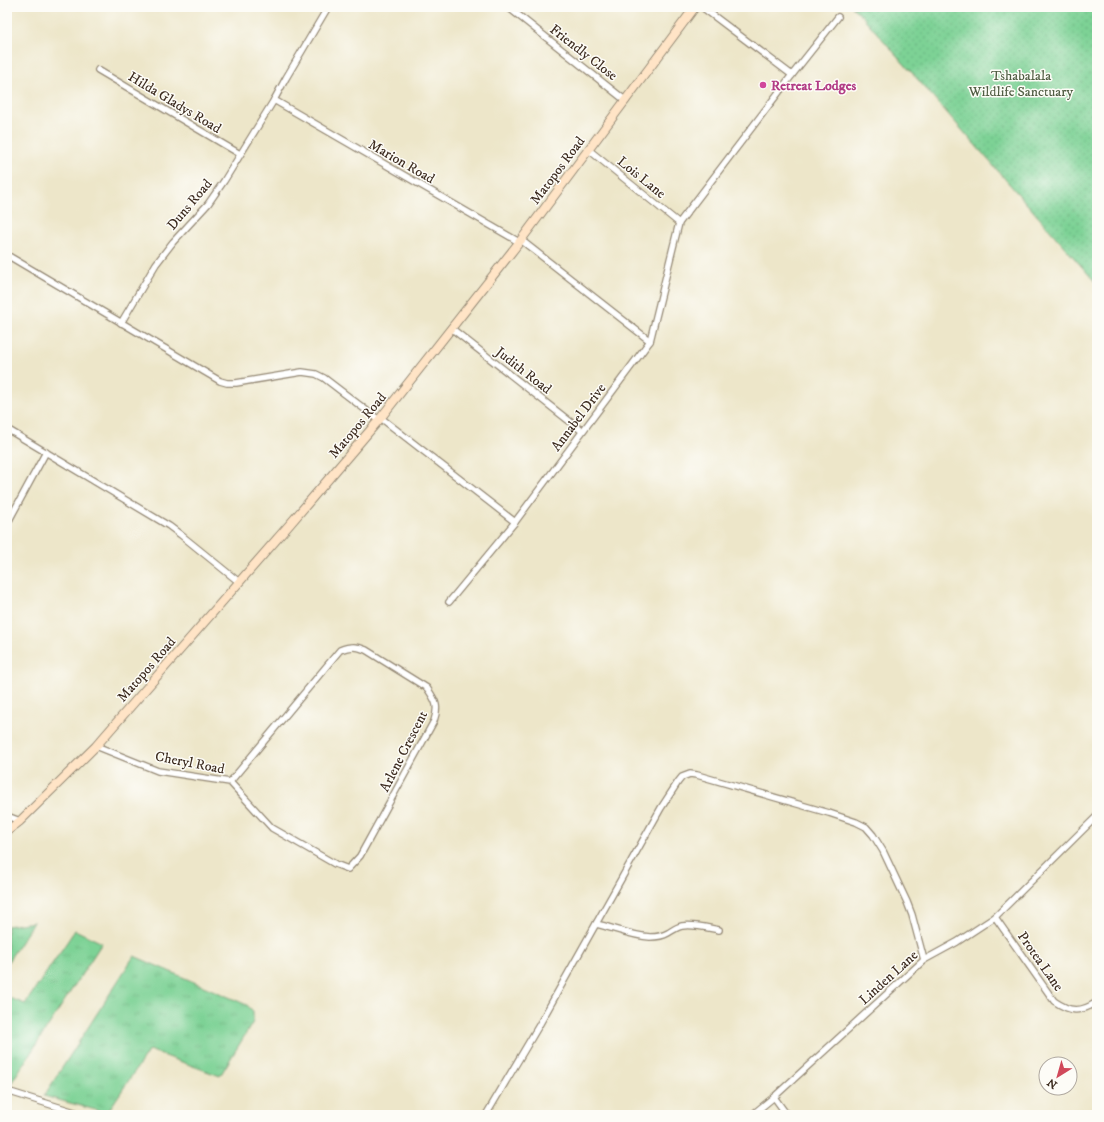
<svg xmlns="http://www.w3.org/2000/svg" width="1104" height="1122" viewBox="0 0 1104 1122" font-family="'IM FELL DW Pica',serif">
	<defs>
		<pattern id="grass-tufts" width="24" height="20" patternUnits="userSpaceOnUse"><rect width="24" height="20" fill="#7dd295"/><path d="M3 7l-1-3M5 7V3M7 7l1-3M15 17l-1-3M17 17v-4M19 17l1-3" fill="none" stroke="#6db480"/></pattern>
		<pattern id="park-dots" width="8" height="8" patternUnits="userSpaceOnUse"><rect width="8" height="8" fill="#7dd295"/><path d="M2 2h.1M6 6h.1" fill="none" stroke="#6db480" stroke-width="1.8" stroke-linecap="round"/></pattern>
	</defs>
	<rect width="100%" height="100%" fill="#fdfcf7"/>
	<filter id="ink" filterUnits="userSpaceOnUse"><feTurbulence type="fractalNoise" baseFrequency=".025" numOctaves="2"/><feDisplacementMap in="SourceGraphic" scale="8" xChannelSelector="R" yChannelSelector="G"/><feConvolveMatrix kernelMatrix="1 2 1 2 8 2 1 2 1" color-interpolation-filters="sRGB"/></filter>
	<filter id="wash" filterUnits="userSpaceOnUse"><feTurbulence type="fractalNoise" baseFrequency=".012" numOctaves="4" result="noise"/><feDisplacementMap in="SourceGraphic" scale="16" xChannelSelector="R" yChannelSelector="G"/><feGaussianBlur stdDeviation="0.9" result="paint"/><feColorMatrix in="noise" values="0 0 0 0 0 0 0 0 0 0 0 0 0 0 0 0 0 1.4 0 .05"/><feComposite in="paint" operator="in"/></filter>
	<g filter="url(#wash)">
		<rect width="100%" height="100%" fill="#ede6c9"/>
		<g fill="url(#grass-tufts)" stroke="#5c7e5a">
			<polygon points="34,922 7,963 7,926"/>
			<polygon points="75,930 102,943 8,1088 7,1088 7,997 25,1004"/>
			<polygon points="134,956 247,1005 253,1011 253,1022 220,1076 149,1050 107,1113 44,1096"/>
		</g>
		<polygon fill="url(#park-dots)" stroke="#5c7e5a" points="852,7 1097,7 1097,284 863,17"/>
	</g>
	<g filter="url(#ink)">
		<g fill="none" stroke-linecap="round" stroke-linejoin="round">
			<g stroke="#948874" stroke-width="8">
				<g id="minor">
					<polyline points="508,7 626,101"/>
					<polyline points="702,7 792,75"/>
					<polyline points="98,70 240,154"/>
					<polyline points="274,100 519,242"/>
					<polyline points="589,150 679,223"/>
					<polyline points="521,240 650,341"/>
					<polyline points="7,255 220,381 227,383 236,383 302,372 316,374 324,378 379,420"/>
					<polyline points="121,323 156,264 173,242 208,204 224,181 274,100 286,78 328,7"/>
					<polyline points="451,328 582,431"/>
					<polyline points="381,418 515,522"/>
					<polyline points="7,429 169,526 181,535 239,582"/>
					<polyline points="7,524 46,452"/>
					<polyline points="449,602 515,522 650,341 679,223 792,75 838,17"/>
					<path d="M96,746L158,771L230,782L272,828L335,864L348,869L360,856L434,721C439,706 436,701 427,688L366,650C357,646 350,646 340,650L230,782"/>
					<polyline points="7,816 20,821"/>
					<path d="M995,917L1054,1001C1070,1012 1080,1013 1097,1002"/>
					<path d="M596,924C614,928 632,936 650,937C656,937 663,936 668,933C673,930 677,927 682,926C694,924 708,928 719,930"/>
					<polyline points="7,1091 84,1115"/>
					<polyline points="774,1097 787,1115"/>
					<polyline points="486,1115 538,1027 661,808 678,782 682,777 690,774 697,775 829,813 856,822 866,827 873,835 883,851 907,902 912,915 924,960"/>
					<polyline points="752,1115 774,1097 924,960 957,942 995,917 1097,816"/>
				</g>
			</g>
			<g stroke="#948874" stroke-width="10">
				<polyline id="secondary" points="7,831 20,821 96,746 290,524 379,420 521,240 695,7"/>
			</g>
			<use href="#minor" stroke="#fff" stroke-width="5.5"/>
			<use href="#secondary" stroke="#ffe4c6" stroke-width="8"/>
		</g>
	</g>
	<circle fill="#d1479c" stroke="#fdfcf7" stroke-width="1.5" cx="763" cy="85" r="4"/>
	<g text-anchor="middle" stroke-width="3" stroke-linejoin="round" paint-order="stroke">
		<g font-size="14" fill="#3b2a1e" stroke="#fdfcf7">
			<text transform="translate(584 52) rotate(38)" y="5">Friendly Close</text>
			<text transform="translate(175 102) rotate(31)" y="5">Hilda Gladys Road</text>
			<text transform="translate(402 161) rotate(30)" y="5">Marion Road</text>
			<text transform="translate(557 170) rotate(-53)" y="5">Matopos Road</text>
			<text transform="translate(642 177) rotate(39)" y="5">Lois Lane</text>
			<text transform="translate(189 204) rotate(-50)" y="5">Duns Road</text>
			<text transform="translate(524 370) rotate(38)" y="5">Judith Road</text>
			<text transform="translate(578 417) rotate(-53)" y="5">Annabel Drive</text>
			<text transform="translate(357 425) rotate(-50)" y="5">Matopos Road</text>
			<text transform="translate(146 669) rotate(-49)" y="5">Matopos Road</text>
			<text transform="translate(403 751) rotate(-63)" y="5">Arlene Crescent</text>
			<text transform="translate(190 762) rotate(11)" y="5">Cheryl Road</text>
			<text transform="translate(1041 961) rotate(55)" y="5">Protea Lane</text>
			<text transform="translate(888 977) rotate(-42)" y="5">Linden Lane</text>
		</g>
		<g font-size="14" fill="#4f5c42" stroke="#fdfcf7">
			<text x="1021" y="80">Tshabalala<tspan x="1021" dy="16">Wildlife Sanctuary</tspan></text>
		</g>
		<g font-size="14" font-weight="bold" fill="#b23c85" stroke="#fdfcf7" text-anchor="start">
			<text x="771" y="90">Retreat Lodges</text>
		</g>
	</g>
	<rect width="1104" height="1122" fill="none" stroke="#fdfcf7" stroke-width="24"/>
	<g transform="translate(1058 1076) rotate(217)"><circle r="19" fill="#fdfcf7" stroke="#afa8a0"/>
	<path d="M0-3L7 15L0 10L-7 15Z" fill="#d1495b"/>
	<text y="-6" font-size="11" font-weight="bold" text-anchor="middle" fill="#3b2a1e">N</text>
	</g>
</svg>
